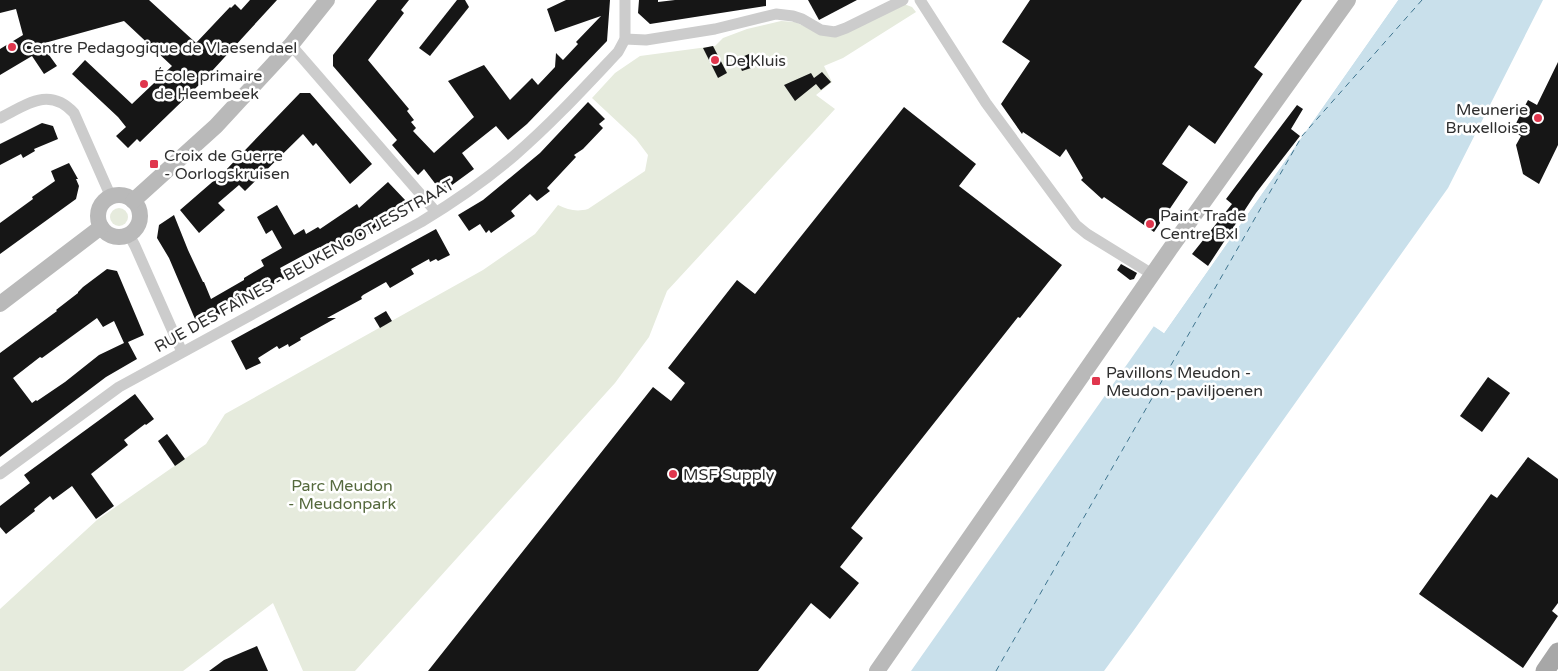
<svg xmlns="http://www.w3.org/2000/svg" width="1558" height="671" viewBox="0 0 1558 671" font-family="'Varela Round',sans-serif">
	<rect width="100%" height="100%" fill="#fff"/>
	<g fill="#e6ebdd">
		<path d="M904,4L912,7L916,12L843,58L824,66L832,82L816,95L835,109L667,291L649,337L615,383L355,671H303L273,603L183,671H0V609L97,520L206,444L225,414L483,270L535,234L558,205C568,210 577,212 588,209L645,171L648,155L636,139L592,98L615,73L640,56L715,46L723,38L747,29L781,21L795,22L822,34Z"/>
		<circle cx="119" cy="217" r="9"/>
	</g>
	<polygon fill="#c9e0eb" points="1398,0 1543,0 1448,188 1134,630 1104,671 911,671 1154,326 1164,333"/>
	<polygon fill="#fff" points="1395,0 1398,0 1164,333 1152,325 1155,324 1163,330"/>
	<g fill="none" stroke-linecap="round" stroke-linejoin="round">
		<polyline stroke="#3f758f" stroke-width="1" stroke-dasharray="6 5" stroke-linecap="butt" points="996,671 1302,136 1422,0"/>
	</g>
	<g fill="#161616" fill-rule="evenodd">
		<polygon points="0,0 149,0 196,43 230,7 231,8 235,4 241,10 250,0 277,0 201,83 140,142 137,139 128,148 116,136 126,127 118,117 72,74 85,60 132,104 172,66 124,21 41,44 57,66 44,74 32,56 0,75 0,49 23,35 16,9 0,13"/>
		<polygon points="377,0 409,0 401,10 404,13 368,60 409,109 407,111 414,120 411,122 416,128 413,131 434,153 474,117 448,81 484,65 510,100 532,78 538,85 555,67 556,53 563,60 578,44 576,42 601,16 555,32 547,9 566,0 610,0 607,41 527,124 508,140 496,126 462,153 474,169 448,188 437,186 424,169 418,175 392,145 397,140 333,66 333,55"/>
		<polygon points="457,0 465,0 469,7 430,56 419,48"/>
		<polygon points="639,0 658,0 658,2 675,0 766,0 766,6 650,24 638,13"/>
		<polygon points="808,0 857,0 819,20"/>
		<polygon points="1030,0 1302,0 1254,67 1263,74 1215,144 1189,125 1162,164 1188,182 1154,232 1104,197 1102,199 1081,180 1083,178 1066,149 1060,157 1023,132 1022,134 1001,104 1030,61 1002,42"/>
		<polygon points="713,46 727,73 718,78 703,48"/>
		<polygon points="749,54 754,67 742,71 737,59"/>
		<polygon points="1558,62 1558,145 1539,184 1523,174 1516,145 1521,136 1512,131 1528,100 1537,105"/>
		<polygon points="822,72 831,82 821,90 816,84 795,101 784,85 811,73 814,78"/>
		<polygon points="300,93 310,93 372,164 350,184 316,143 313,146 303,134 245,191 239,185 218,203 225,210 199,233 180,210 225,171"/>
		<polygon points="588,102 605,119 599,124 603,128 583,149 574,155 576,157 547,188 550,191 537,201 530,194 511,211 515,216 491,233 489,230 486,233 480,224 469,231 458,215 483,200 540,153"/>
		<polygon points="1297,105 1303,109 1291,129 1300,136 1256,193 1208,266 1192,254 1232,204 1226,199"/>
		<polygon points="904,107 976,164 959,186 1062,265 1020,318 1018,317 851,528 863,538 840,567 859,583 830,619 811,603 758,671 428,671 653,387 671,401 685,383 668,368 737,280 755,294"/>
		<polygon points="42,123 53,126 58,139 34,149 35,151 23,158 21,154 0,165 0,144"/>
		<polygon points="69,163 78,179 76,179 79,186 76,199 0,254 0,223 33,199 32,197 55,181 51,171"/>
		<polygon points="388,182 406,201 402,215 326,257 320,247 306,254 280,268 285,278 206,322 195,319 169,258 157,238 159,225 174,215 188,250 203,282 204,282 211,299 244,280 244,278 264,266 261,260 282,248 272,230 266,234 257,217 277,205 294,235 304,229 306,234 318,227 320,229 357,204 359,208"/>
		<polygon points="436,229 450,255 438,261 436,259 430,262 429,259 411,269 414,274 390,288 386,282 363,295 361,297 362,299 327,318 336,318 300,338 301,340 289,347 288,344 279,349 277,346 258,358 261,363 246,370 231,341"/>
		<polygon points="1121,264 1137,273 1134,279 1130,280 1117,270"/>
		<path d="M107,269L117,271L144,335L128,342L137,359L106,377L0,457V353L57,311L56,310L78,293V292L83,287ZM97,318L103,327L114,321L124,343L99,355L65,382L37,401L36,400L32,403L13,378L40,357L42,358Z"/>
		<polygon points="386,311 392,321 380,328 374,318"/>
		<polygon points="1488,377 1510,393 1482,432 1460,416"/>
		<polygon points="135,394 154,419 146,425 145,424 124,440 128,445 91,474 114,506 96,519 72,486 53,500 50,496 34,509 35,511 6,534 0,527 0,506 30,483 24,475"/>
		<polygon points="167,434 185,459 175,466 158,441"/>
		<polygon points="1528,457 1558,479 1558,603 1552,611 1558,616 1523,668 1419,594 1491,494 1497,498"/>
		<polygon points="257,646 268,671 209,671 224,660"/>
	</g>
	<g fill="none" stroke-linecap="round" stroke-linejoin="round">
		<g stroke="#ccc" stroke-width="11">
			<polyline points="920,0 986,103 1076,225 1087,234 1152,274"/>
			<polyline points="625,39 646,40 715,29 776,14 793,16 802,19 821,30 835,32 846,28 903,0"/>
			<polyline points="291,45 436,212"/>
			<path d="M0,118C26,105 49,86 74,113L111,197"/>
			<polyline points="129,235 135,246 182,352"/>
			<path d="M0,474L119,387L421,222C454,202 486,180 515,155C552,123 585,87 618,52L625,39V0"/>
		</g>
		<g stroke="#b9b9b9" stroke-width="16">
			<circle cx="119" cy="216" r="21"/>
			<polyline points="133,201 216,126 291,45 327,0"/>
			<polyline points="0,304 101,227"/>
			<polyline points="877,671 1170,249 1348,0"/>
		</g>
		<polyline stroke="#a7a7a7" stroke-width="19" points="1545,671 1558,652"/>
	</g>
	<g fill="#e0364d" stroke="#fff" stroke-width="2">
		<circle cx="12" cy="47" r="5"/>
		<circle cx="715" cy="60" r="5"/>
		<circle cx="144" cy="84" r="5"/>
		<circle cx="1538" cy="118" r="5"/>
		<rect x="149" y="159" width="10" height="10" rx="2.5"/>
		<circle cx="1150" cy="224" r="5"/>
		<rect x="1091" y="376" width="10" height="10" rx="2.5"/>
		<circle cx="673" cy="474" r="5"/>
	</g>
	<g text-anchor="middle" stroke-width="5" stroke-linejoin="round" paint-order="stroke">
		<g font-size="16" fill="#2f2f2f" stroke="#fff" text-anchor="start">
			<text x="22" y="53">Centre Pedagogique de Vlaesendael</text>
			<text x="725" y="66">De Kluis</text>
			<text x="154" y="81">École primaire<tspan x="154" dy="18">de Heembeek</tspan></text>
			<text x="1528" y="115" text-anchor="end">Meunerie<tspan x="1528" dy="18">Bruxelloise</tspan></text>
			<text x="164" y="161">Croix de Guerre<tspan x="164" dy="18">- Oorlogskruisen</tspan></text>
			<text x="1160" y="221">Paint Trade<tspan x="1160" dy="18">Centre Bxl</tspan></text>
			<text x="1106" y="378">Pavillons Meudon -<tspan x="1106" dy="18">Meudon-paviljoenen</tspan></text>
			<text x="683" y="480">MSF Supply</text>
		</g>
		<g font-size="16" fill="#2f2f2f" stroke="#fff">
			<text transform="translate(304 265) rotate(-29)" y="6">RUE DES FAÎNES - BEUKENOOTJESSTRAAT</text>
		</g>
		<g font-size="16" fill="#55693d" stroke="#fff">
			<text x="342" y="491">Parc Meudon<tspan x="342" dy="18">- Meudonpark</tspan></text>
		</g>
	</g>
</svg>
